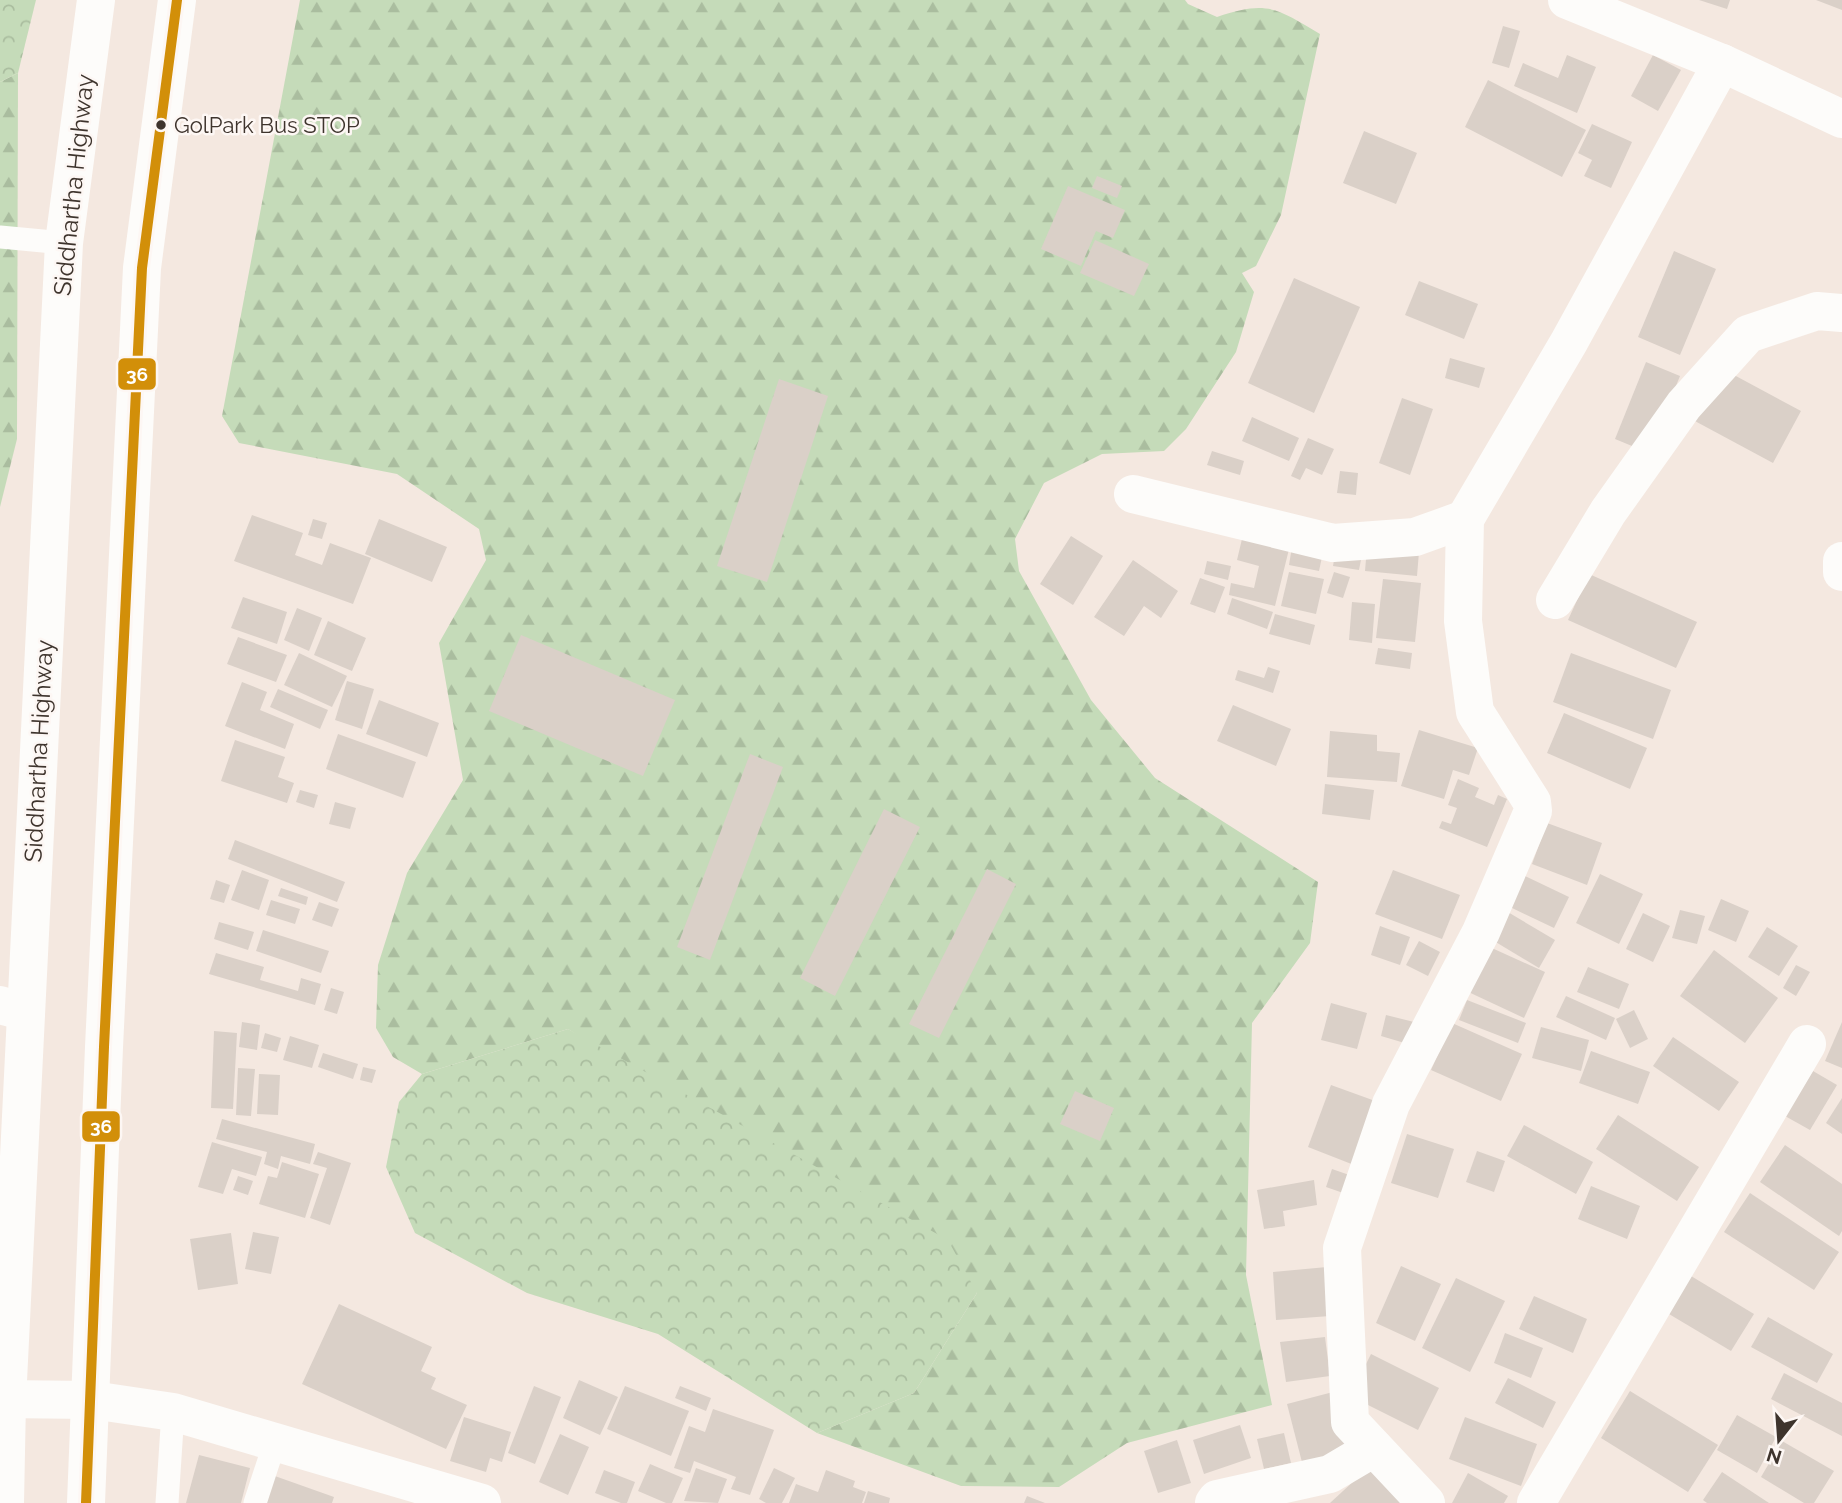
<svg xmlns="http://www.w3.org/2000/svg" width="1842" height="1503" viewBox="0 0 1842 1503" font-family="Raleway,sans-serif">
	<defs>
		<pattern id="forest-firs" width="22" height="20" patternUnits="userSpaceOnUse" patternTransform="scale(1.75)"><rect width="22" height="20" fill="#c5dbb9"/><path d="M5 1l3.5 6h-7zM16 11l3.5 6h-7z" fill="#aabd9f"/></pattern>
		<pattern id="park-crowns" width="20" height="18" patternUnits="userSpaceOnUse" patternTransform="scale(1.75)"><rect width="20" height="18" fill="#c5dbb9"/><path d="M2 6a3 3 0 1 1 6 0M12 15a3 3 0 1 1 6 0" fill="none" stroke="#aabd9f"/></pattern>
	</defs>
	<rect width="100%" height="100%" fill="#f4e8e0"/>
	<g fill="url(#forest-firs)">
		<path d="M300,0H1185L1188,4L1217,17C1267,0 1277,8 1320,34L1281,215L1256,266L1242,273L1254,292L1236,352L1186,429L1164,451L1102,454L1044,483L1015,539L1019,571L1091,700L1155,778L1318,882L1310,943L1252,1023L1246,1275L1272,1405L1127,1443L1059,1487L961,1486L817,1433L914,1393L977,1293L568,1029L422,1074L393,1057L376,1028L378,965L407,873L463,780L439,643L486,560L479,529L397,474L239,443L222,416Z"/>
		<polygon points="18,73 17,439 0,507 0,82"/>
	</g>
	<g fill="url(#park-crowns)">
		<polygon points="0,0 36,0 18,73 0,82"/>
		<polygon points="568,1029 948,1240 977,1293 914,1393 817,1433 658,1334 527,1293 415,1233 386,1167 399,1102 422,1074"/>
	</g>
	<g fill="#dad0c8">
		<polygon points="1699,0 1730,0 1727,9"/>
		<polygon points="1816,0 1842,0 1842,10"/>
		<polygon points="1503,26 1520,31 1509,68 1492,63"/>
		<polygon points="1567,55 1596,67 1577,113 1514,86 1523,63 1558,78"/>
		<polygon points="1653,55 1681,70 1658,111 1631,96"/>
		<polygon points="1488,80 1586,130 1562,177 1465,127"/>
		<polygon points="1592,124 1632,142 1611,188 1584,176 1592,160 1578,153"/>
		<polygon points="1364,131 1417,153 1396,204 1343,183"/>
		<polygon points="1097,176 1122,186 1117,198 1092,188"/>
		<polygon points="1068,186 1125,210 1113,238 1096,231 1081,266 1041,249"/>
		<polygon points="1095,240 1149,264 1134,296 1080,273"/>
		<polygon points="1674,251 1716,269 1680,355 1638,337"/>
		<polygon points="1294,278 1360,307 1314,413 1248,383"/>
		<polygon points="1419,281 1478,304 1464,339 1405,315"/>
		<polygon points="1450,358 1485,368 1479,388 1445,378"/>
		<polygon points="1646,362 1680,376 1649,453 1615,439"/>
		<polygon points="1721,368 1801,411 1773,463 1693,420"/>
		<polygon points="779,379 828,396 767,582 717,566"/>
		<polygon points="1402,398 1433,409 1410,475 1379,463"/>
		<polygon points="1252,417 1299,438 1289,461 1242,441"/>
		<polygon points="1308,438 1334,449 1322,475 1306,468 1300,480 1291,476"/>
		<polygon points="1212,451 1244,461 1240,475 1207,465"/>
		<polygon points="1340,471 1358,473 1356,495 1337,493"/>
		<polygon points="252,515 303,533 295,555 322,565 330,543 371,558 353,604 234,561"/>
		<polygon points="313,519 327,523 322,539 308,535"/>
		<polygon points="379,519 447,547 432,582 365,554"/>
		<polygon points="1246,522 1293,533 1275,606 1229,595 1231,583 1254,588 1259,566 1237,560"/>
		<polygon points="1369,523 1421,528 1417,576 1365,571"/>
		<polygon points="1295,528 1322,557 1319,571 1289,565"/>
		<polygon points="1339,530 1366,534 1359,570 1333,566"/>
		<polygon points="1071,536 1103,556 1073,605 1040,584"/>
		<polygon points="1133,560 1178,591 1161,618 1144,606 1124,636 1094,617"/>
		<polygon points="1207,561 1231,566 1228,580 1204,574"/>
		<polygon points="1289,572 1324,579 1316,614 1281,606"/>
		<polygon points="1334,572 1350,577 1343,598 1327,593"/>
		<polygon points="1589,574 1697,622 1676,668 1568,620"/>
		<polygon points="1200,578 1225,587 1215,613 1190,604"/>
		<polygon points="1383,579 1421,583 1415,642 1376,638"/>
		<polygon points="243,597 287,612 277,644 231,628"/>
		<polygon points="1232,598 1273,612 1267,629 1227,614"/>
		<polygon points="1352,602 1375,604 1372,643 1349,640"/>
		<polygon points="297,608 322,618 309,651 284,640"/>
		<polygon points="1275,614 1315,625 1310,645 1269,634"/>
		<polygon points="328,621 366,638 352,671 314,655"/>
		<polygon points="521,635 675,700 643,776 489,711"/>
		<polygon points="238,637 287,655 276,682 227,664"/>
		<polygon points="1378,648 1412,653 1410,669 1375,664"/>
		<polygon points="299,653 347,676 332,707 284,685"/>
		<polygon points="1571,653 1671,690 1653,739 1553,702"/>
		<polygon points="1268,667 1280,671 1273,693 1235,680 1238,670 1264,678"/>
		<polygon points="347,681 374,689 362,729 335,720"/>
		<polygon points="242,682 267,692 260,710 294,724 285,749 225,726"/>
		<polygon points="278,689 328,710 320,729 270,707"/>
		<polygon points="379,700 439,723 427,757 366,734"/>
		<polygon points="1233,705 1291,729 1276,766 1217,741"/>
		<polygon points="1564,713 1647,748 1630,789 1547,753"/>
		<polygon points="1419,730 1478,748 1469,775 1453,770 1444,799 1401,786"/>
		<polygon points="1330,731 1377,735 1377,751 1400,753 1397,782 1327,777"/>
		<polygon points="338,734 416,762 403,798 326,769"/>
		<polygon points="235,740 285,757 278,777 294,783 287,803 221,781"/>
		<polygon points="750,754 783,767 710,960 677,947"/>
		<polygon points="1458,779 1479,788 1475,797 1494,805 1498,795 1507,799 1487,847 1439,828 1442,821 1451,824 1457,808 1448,805"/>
		<polygon points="1325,784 1374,790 1370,820 1322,814"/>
		<polygon points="300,790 318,795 314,808 296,802"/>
		<polygon points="335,802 356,808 350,829 329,824"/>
		<polygon points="884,809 920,827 835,996 800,978"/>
		<polygon points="1547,823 1602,843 1587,885 1532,864"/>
		<polygon points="235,840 345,882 337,902 228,859"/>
		<polygon points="987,869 1016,884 939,1038 909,1024"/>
		<polygon points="242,870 269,880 259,910 231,900"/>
		<polygon points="1393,870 1460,895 1442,939 1375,914"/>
		<polygon points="1600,874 1643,894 1619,944 1576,923"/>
		<polygon points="1525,876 1569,897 1554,928 1510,907"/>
		<polygon points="216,880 230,885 224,903 210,899"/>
		<polygon points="281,888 308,897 306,905 278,896"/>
		<polygon points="1721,899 1749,911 1736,942 1708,930"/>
		<polygon points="271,900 300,909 295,924 266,915"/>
		<polygon points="319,902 339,909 332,927 312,920"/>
		<polygon points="1501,908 1555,940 1539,968 1484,935"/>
		<polygon points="1680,910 1705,916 1697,944 1672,938"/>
		<polygon points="1643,913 1670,926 1653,962 1626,949"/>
		<polygon points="219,922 254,932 248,950 214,939"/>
		<polygon points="1380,926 1410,937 1400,965 1371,955"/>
		<polygon points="1767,927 1798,946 1779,976 1748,957"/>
		<polygon points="263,930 329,951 321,973 256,951"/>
		<polygon points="1419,941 1440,952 1428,976 1406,965"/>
		<polygon points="1483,944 1545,972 1524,1018 1462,989"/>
		<polygon points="1714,950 1778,998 1745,1043 1680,996"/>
		<polygon points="216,953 264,967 260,980 298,991 301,978 321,984 315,1005 209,974"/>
		<polygon points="1796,965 1810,972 1796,996 1783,988"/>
		<polygon points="1588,967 1629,984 1619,1009 1577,992"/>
		<polygon points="331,988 344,992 337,1014 324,1010"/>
		<polygon points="1566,996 1615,1018 1606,1040 1556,1017"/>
		<polygon points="1467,1000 1526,1023 1518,1043 1459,1020"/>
		<polygon points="1331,1003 1367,1013 1357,1049 1321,1040"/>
		<polygon points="1634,1010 1648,1039 1630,1048 1616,1019"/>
		<polygon points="1386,1015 1414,1022 1408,1044 1381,1036"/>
		<polygon points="242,1022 260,1025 257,1050 239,1047"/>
		<polygon points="1842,1022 1842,1068 1825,1061"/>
		<polygon points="1452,1023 1522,1054 1501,1101 1431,1070"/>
		<polygon points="1541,1027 1589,1040 1581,1071 1532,1058"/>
		<polygon points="214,1031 237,1033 233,1109 211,1108"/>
		<polygon points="265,1033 281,1038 277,1052 261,1048"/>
		<polygon points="290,1036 319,1045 312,1068 283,1060"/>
		<polygon points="1673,1037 1739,1082 1719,1111 1653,1066"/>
		<polygon points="1591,1051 1650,1072 1638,1104 1579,1083"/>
		<polygon points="323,1053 358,1064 353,1079 318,1067"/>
		<polygon points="363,1067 376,1070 372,1083 360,1080"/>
		<polygon points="238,1068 255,1069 251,1116 236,1115"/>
		<polygon points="1813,1071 1837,1085 1810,1130 1785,1116"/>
		<polygon points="259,1074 280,1075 278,1115 257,1114"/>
		<polygon points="1331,1085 1378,1102 1354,1165 1308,1147"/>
		<polygon points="1075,1091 1114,1108 1100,1141 1060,1124"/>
		<polygon points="1842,1098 1842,1134 1826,1123"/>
		<polygon points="1618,1115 1699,1167 1677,1201 1596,1149"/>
		<polygon points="222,1119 315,1144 310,1164 281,1156 278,1169 264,1164 267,1152 216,1139"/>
		<polygon points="1524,1125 1593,1162 1576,1194 1507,1156"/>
		<polygon points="1407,1134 1454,1149 1438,1198 1391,1183"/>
		<polygon points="212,1142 262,1157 256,1176 232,1169 223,1194 198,1187"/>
		<polygon points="1785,1145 1842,1184 1842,1231 1839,1236 1760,1182"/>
		<polygon points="1477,1151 1505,1161 1494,1192 1466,1182"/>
		<polygon points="318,1152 351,1163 330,1225 310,1218 327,1168 313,1164"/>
		<polygon points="282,1162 319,1174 305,1218 259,1204 268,1176 277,1178"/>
		<polygon points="1332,1169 1355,1177 1349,1195 1326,1187"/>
		<polygon points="238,1176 253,1181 248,1195 233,1190"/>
		<polygon points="1314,1180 1317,1205 1283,1211 1285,1226 1264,1229 1257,1190"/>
		<polygon points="1591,1186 1640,1206 1627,1239 1578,1219"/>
		<polygon points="1750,1193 1839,1252 1814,1290 1724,1232"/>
		<polygon points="253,1232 279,1237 271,1274 245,1269"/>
		<polygon points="231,1233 238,1284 198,1290 190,1239"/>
		<polygon points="1401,1266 1441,1284 1415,1341 1376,1323"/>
		<polygon points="1327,1267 1330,1316 1276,1320 1273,1272"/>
		<polygon points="1691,1276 1754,1314 1731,1351 1669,1314"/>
		<polygon points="1456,1278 1505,1301 1470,1372 1422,1348"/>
		<polygon points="1534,1296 1587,1319 1573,1353 1519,1329"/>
		<polygon points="339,1304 432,1347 421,1371 436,1378 431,1389 467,1405 446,1449 302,1384"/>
		<polygon points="1768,1317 1833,1354 1817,1383 1751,1347"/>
		<polygon points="1505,1333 1543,1348 1531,1378 1494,1363"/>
		<polygon points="1325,1337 1330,1376 1286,1382 1280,1342"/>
		<polygon points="1371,1354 1439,1388 1418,1430 1350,1396"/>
		<polygon points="1784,1373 1842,1403 1842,1436 1771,1399"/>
		<polygon points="1508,1378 1556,1402 1543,1428 1495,1403"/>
		<polygon points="579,1380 618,1397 600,1435 563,1418"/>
		<polygon points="534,1386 561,1397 535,1464 508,1453"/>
		<polygon points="625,1386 689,1411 671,1456 607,1429"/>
		<polygon points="680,1386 711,1398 706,1411 675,1398"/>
		<polygon points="1630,1391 1718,1445 1688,1492 1601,1438"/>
		<polygon points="1333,1392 1350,1458 1304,1470 1287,1404"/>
		<polygon points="713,1409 774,1430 750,1495 731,1489 736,1477 694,1461 690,1473 674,1468 689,1426 705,1432"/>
		<polygon points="1737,1415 1776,1437 1757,1473 1717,1450"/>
		<polygon points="464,1417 511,1432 502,1462 490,1458 486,1472 450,1461"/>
		<polygon points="1465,1417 1537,1444 1521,1486 1449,1459"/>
		<polygon points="1240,1425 1251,1458 1204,1474 1193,1440"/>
		<polygon points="1284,1433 1291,1463 1264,1469 1257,1439"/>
		<polygon points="560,1434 589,1447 568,1495 539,1482"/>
		<polygon points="1177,1440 1191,1483 1158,1493 1144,1451"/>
		<polygon points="1782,1441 1834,1471 1814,1503 1804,1503 1761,1477"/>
		<polygon points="199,1455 250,1468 241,1503 186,1503"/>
		<polygon points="650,1464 683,1478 672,1503 666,1503 638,1491"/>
		<polygon points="696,1468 727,1479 718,1503 684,1501"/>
		<polygon points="774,1468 795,1478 782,1503 766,1503 759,1499"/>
		<polygon points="1368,1468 1401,1503 1330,1503"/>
		<polygon points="604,1470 635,1482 627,1503 621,1503 595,1493"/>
		<polygon points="826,1470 855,1481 853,1487 866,1492 862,1503 789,1503 796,1484 818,1492"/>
		<polygon points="1722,1472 1769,1503 1707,1503 1703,1500"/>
		<polygon points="1468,1473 1508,1496 1504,1503 1452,1503"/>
		<polygon points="272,1475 334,1497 332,1503 262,1503"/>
		<polygon points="868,1491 890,1498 889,1503 864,1503"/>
		<polygon points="1027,1496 1045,1503 1024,1503"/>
	</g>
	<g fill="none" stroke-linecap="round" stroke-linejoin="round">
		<g stroke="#fdfcfa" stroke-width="23">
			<polyline points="0,237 64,243"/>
			<polyline points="167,1503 173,1412"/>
			<polyline points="255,1503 275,1442"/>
		</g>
		<g stroke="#fdfcfa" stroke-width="38">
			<polyline points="1567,0 1722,63 1842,119"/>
			<polyline points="1133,494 1333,543 1415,537 1465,519"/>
			<polyline points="1842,561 1842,572"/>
			<polyline points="1555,600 1608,512 1684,405 1748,334 1817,311 1842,313"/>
			<polyline points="0,1005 26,1012"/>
			<polyline points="0,1399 92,1400 173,1412 482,1503"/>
			<polyline points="1214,1503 1217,1499 1330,1474 1374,1448"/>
			<polyline points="1426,1503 1350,1422 1342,1248 1391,1104 1481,932 1533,811 1532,802 1475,712 1463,621 1465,519 1569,342 1722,63"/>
			<polyline points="1536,1503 1807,1044"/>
		</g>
		<g stroke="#fdfcfa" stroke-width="38">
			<polyline points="5,1503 7,1401 64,243 96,0"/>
			<polyline points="86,1503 104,1047 142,268 177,0"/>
		</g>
		<g stroke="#fdf7f4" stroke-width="16">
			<polyline id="bus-1" points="86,1503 104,1047 142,268 177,0"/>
		</g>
		<use href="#bus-1" stroke="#d28f09" stroke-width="10"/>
	</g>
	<circle fill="#3e342d" stroke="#fdf7f4" stroke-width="2.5" cx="161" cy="125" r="6"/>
	<g text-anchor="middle" stroke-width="5" stroke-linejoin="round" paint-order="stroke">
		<g font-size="22" fill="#3e342d" stroke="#fdf7f4" text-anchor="start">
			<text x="174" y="133">GolPark Bus STOP</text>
		</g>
		<g font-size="24" fill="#3e342d" stroke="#fdf7f4">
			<text transform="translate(74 185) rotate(-84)" y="8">Siddhartha Highway</text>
			<text transform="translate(39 751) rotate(-87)" y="8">Siddhartha Highway</text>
		</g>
	</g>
	<g stroke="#fdf7f4" stroke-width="2.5">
		<rect x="117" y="357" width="40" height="34" rx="7" fill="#d28f09"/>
		<rect x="81" y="1110" width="40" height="33" rx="7" fill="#d28f09"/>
	</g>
	<g font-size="19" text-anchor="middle" font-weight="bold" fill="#fff">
		<text x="137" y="381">36</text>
		<text x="101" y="1133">36</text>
	</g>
	<g transform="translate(1779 1440) rotate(197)" stroke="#fdf7f4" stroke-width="5" paint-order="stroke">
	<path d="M0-5L12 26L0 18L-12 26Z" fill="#3e342d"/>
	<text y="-10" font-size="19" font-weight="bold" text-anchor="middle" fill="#3e342d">N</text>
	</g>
</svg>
